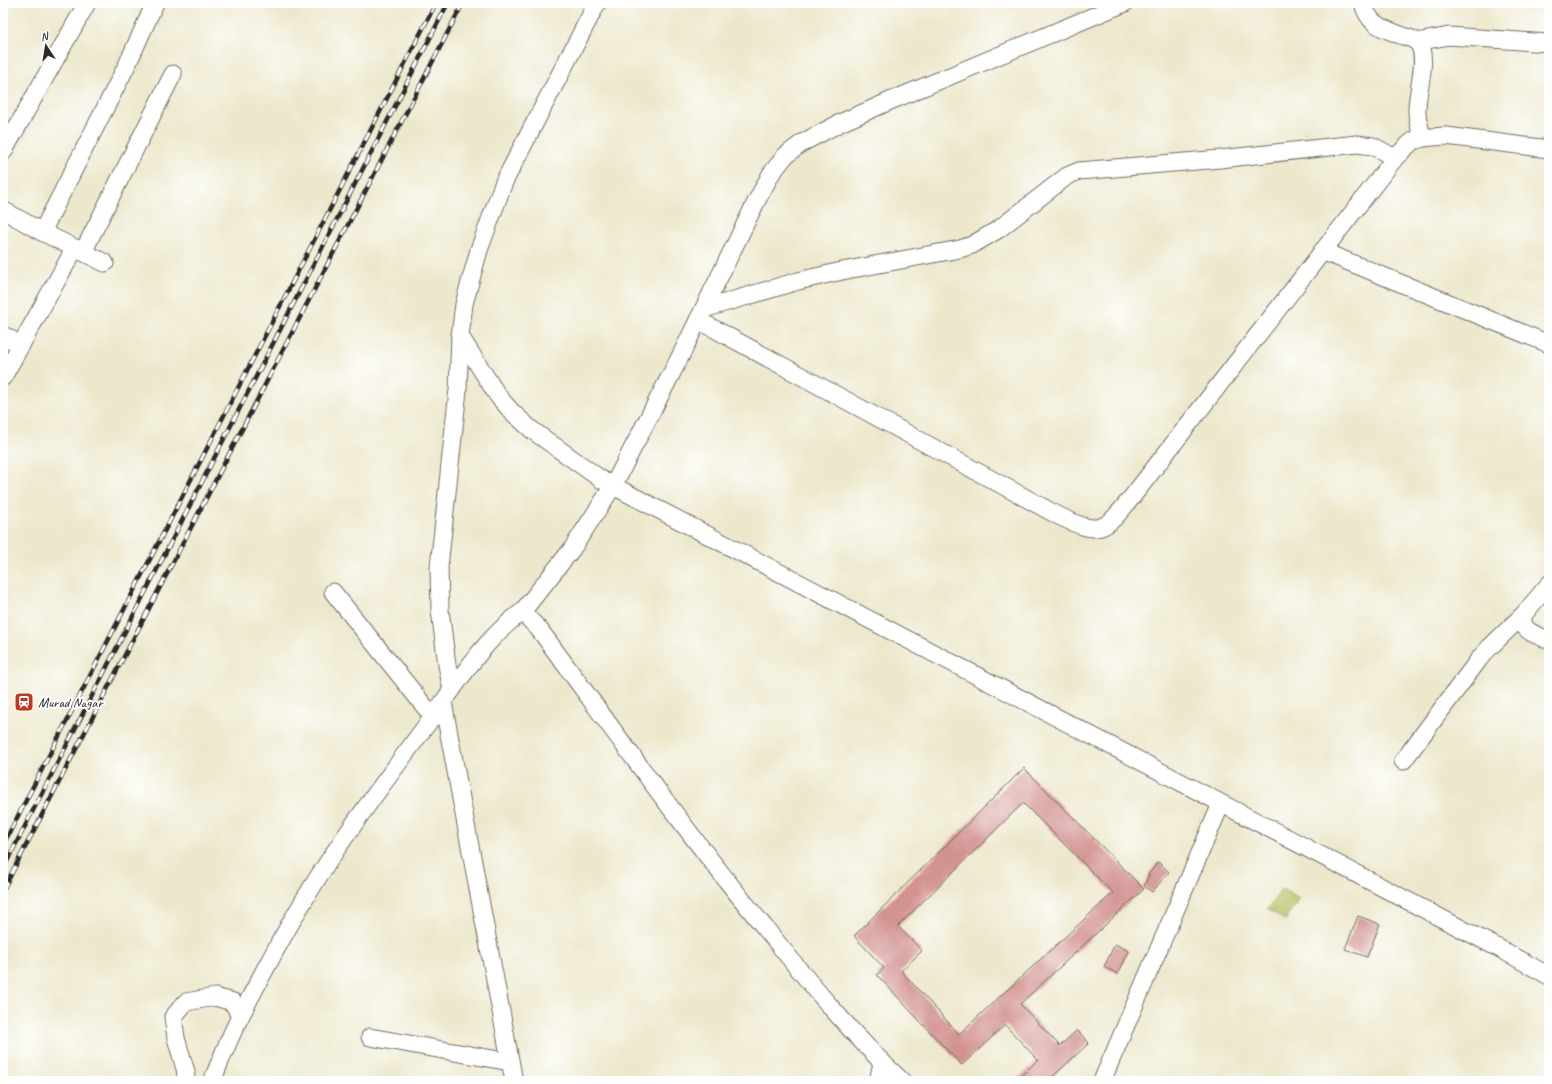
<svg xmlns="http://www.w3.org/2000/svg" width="1552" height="1084" viewBox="0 0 1552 1084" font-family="Caveat,sans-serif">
	<rect width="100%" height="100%" fill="#fff"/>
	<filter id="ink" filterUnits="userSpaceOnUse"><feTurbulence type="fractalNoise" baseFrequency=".025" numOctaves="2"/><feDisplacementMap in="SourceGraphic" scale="8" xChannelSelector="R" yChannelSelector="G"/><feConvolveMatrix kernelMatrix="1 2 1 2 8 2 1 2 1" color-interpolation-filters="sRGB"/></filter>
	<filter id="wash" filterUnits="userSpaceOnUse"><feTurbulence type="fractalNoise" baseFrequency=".012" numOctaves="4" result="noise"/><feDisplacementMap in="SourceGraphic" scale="16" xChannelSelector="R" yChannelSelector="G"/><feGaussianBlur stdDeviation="0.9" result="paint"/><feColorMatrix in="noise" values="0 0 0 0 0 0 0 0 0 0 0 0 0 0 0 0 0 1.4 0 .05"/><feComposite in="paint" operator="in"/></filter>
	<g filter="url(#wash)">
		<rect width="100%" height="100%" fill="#ede8cc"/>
		<polygon fill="#b7c365" stroke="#717748" points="1282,889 1299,899 1285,920 1268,909"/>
		<g id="blocks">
			<g fill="#d19290" fill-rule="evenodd">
				<path d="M1024,768L1144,889L1020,1004L1060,1046L1077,1030L1089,1043L1048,1081H1015L1038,1060L1005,1025L962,1065L944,1047L877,975L884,968L854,936ZM1023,803L1113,893L959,1034L901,971L922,951L898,926Z"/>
				<polygon points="1158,862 1169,872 1152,892 1144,886 1149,875 1148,875"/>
				<polygon points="1358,916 1380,924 1367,957 1345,949"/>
				<polygon points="1115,944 1129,951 1118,974 1104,967"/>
			</g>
		</g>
	</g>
	<g filter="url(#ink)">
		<use href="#blocks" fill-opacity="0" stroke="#6f6d63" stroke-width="1"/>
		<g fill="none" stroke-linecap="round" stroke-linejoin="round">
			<g stroke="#6f6d63" stroke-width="19">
				<g id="minor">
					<path d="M1363,3C1369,26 1383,28 1403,36C1407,37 1413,39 1417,42C1430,55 1416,94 1417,111C1417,121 1420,129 1423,138"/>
					<polyline points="1417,42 1449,36 1549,43"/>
					<polyline points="3,152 87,3"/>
					<polyline points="3,210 42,232 105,263"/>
					<polyline points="42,232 127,65 155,3"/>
					<polyline points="1322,251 1549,344"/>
					<polyline points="83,252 173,74"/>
					<polyline points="704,309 798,281 842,271 960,249 972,245 999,229 1067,176 1079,171 1220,159 1357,144 1373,146 1395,158"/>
					<path d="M698,320L1057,515C1100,536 1103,533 1132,497L1395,158L1406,147L1413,141L1423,138L1433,137L1446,136L1549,149"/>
					<polyline points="3,335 21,345"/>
					<polyline points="460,336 498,396 512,412 532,430 602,480 1506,952 1549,976"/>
					<polyline points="3,377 75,248"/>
					<path d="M1549,584L1524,614C1518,631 1537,635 1549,640"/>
					<polyline points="333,592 433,717"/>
					<polyline points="522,612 572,549 613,486 679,359 756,202 771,174 785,156 802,143 840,123 890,101 1125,3"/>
					<polyline points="452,690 447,665 440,610 439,567 458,390 460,336 464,304 479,250 504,182 597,3"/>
					<polyline points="443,702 514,1081"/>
					<polyline points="1403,761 1480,658 1489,648 1524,614"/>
					<polyline points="370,1037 510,1062"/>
					<polyline points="185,1081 186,1072 176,1038 173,1017 186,1002 215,997 233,1002 240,1017"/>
					<path d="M212,1081C221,1060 229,1038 240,1017C267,965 295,912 328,862C358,816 392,772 425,727C455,688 481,641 522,612L539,629C615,732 689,837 771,935C812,986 854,1037 902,1081"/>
					<polyline points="878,1081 882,1063"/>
					<polyline points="1102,1081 1221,804"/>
				</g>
			</g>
			<use href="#minor" stroke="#fff" stroke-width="17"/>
			<g stroke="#2b2b2b" stroke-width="4.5">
				<g id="rail">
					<polyline points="3,845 436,3"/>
					<polyline points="3,869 448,3"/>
					<polyline points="3,890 463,3"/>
				</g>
			</g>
			<use href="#rail" stroke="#fff" stroke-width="3" stroke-dasharray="9" stroke-linecap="butt"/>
		</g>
	</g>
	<defs>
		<g id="station-square" transform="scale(1)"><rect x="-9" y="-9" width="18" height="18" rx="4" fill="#c8321e" stroke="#fff"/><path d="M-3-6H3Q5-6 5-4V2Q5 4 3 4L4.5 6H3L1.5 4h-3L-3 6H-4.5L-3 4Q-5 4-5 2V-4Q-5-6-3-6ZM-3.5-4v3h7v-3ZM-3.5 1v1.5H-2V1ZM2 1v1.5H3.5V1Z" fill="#fff"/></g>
	</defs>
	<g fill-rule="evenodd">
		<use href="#station-square" x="24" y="702"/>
	</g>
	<g text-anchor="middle" stroke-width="4" stroke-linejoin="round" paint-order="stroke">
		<g font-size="14" fill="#2b2b2b" stroke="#fff" text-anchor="start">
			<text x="38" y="707">Murad Nagar</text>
		</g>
	</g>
	<rect width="1552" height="1084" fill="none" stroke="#fff" stroke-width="16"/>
	<g transform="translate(46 46) rotate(348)" stroke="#ffffff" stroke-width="3" paint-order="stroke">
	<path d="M0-3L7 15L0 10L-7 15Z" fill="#2b2b2b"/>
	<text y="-6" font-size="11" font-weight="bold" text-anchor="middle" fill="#2b2b2b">N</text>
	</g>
</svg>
